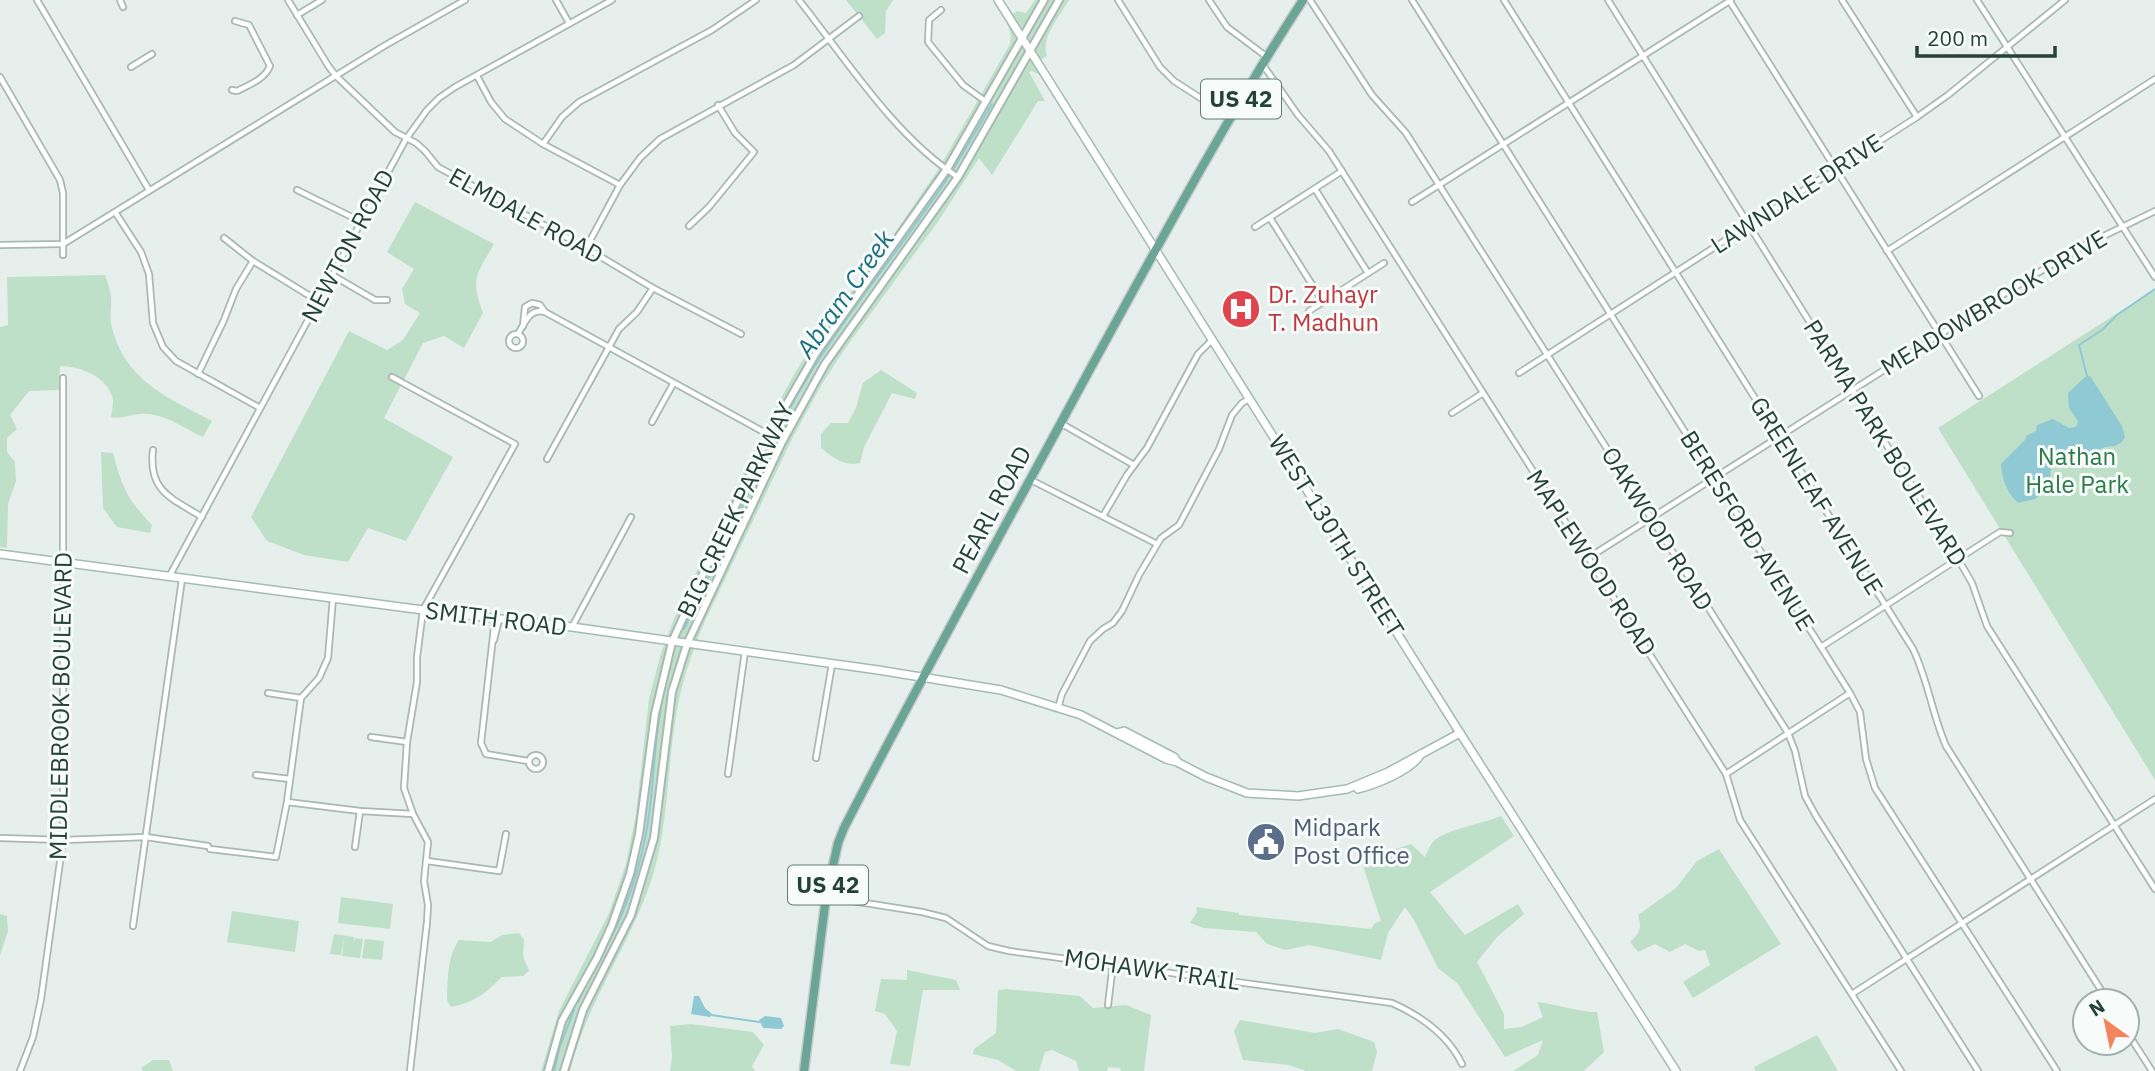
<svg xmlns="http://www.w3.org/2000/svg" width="2155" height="1071" viewBox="0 0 2155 1071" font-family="'IBM Plex Sans',sans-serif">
	<rect width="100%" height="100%" fill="#e6efeb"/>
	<g fill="#bfe0c8">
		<polygon points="846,0 893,0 886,11 885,33 877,39"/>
		<path d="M1035,0H1069C1060,16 1040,38 1047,56L1038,62L1043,70L1038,74L1032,71L1029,72L1045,101H1038L992,175L979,158L937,223L844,350L822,384L793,437L705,621C691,654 680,687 675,722C667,773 668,825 653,875C632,943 587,1001 570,1071H541L559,1011L609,913L626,864L636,814L649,699L661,653L674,619L766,426L796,371L826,325L894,234L938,170L1010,44L1011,35L1008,26L1013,22L1009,16L1018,11L1026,13Z"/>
		<path d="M415,202L494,244C476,276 470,277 483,313L464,348L444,336L423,343L384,418L453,457L406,541L368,528L348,562L304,555L267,541L251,517L349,331L387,350L403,340L420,313L405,304L402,289L414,269L387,252Z"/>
		<path d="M105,275C107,281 110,289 111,296C112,306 109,318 112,328C125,380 168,398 212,421L203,437C184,428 161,411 139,414C128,415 123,419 111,417C112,412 113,405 113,400C109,377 80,366 60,366L59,390L29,391L10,415L17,429L7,438V452L15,462L16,481L8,504L7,548L0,547V327L8,325L7,277Z"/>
		<polygon points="2155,289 2155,780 1938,428"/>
		<path d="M881,370L917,393L915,399L892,393L864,447L860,463C845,467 832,457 821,448V434L831,423H848L856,408L863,383Z"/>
		<path d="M101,452L113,453C122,487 127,499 152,525L150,533L117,527L103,508Z"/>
		<path d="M1501,816L1514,836L1430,892L1465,935L1518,904L1524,914L1497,937L1477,962L1504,1014V1029L1522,1027L1543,1017L1537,1002C1558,1004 1576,1012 1597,1012L1604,1052L1584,1071H1513L1538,1055L1543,1040L1505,1057L1457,983L1438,968L1414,920L1405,907L1388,933L1381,960L1309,945L1286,950L1267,944L1256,932L1204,928L1190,923L1197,912L1196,907L1239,913V915L1371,929L1375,923L1381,921L1361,860L1411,844L1425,857C1427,853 1429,846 1433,842C1443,830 1485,823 1501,816Z"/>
		<path d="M1719,849L1781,944L1693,998L1683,982L1710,965L1705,950L1699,951L1685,944L1670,952L1655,944L1638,952L1630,942C1640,933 1642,928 1638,915L1676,888L1697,861Z"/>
		<polygon points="341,897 393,904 390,929 338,923"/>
		<polygon points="232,911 299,921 295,952 227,942"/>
		<polygon points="0,914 7,916 8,931 0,955 0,992"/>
		<path d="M519,933L524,940L523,956L529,971L523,976L502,977C484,994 476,1002 451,1007L447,1000C448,979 447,957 459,940L491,942L502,935Z"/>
		<polygon points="334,934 354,937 354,942 355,938 363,939 360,958 342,956 344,937 341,955 330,954"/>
		<polygon points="365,939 384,941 382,960 362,958"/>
		<polygon points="907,970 956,980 960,990 923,990 910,1066 890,1064 897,1031 885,1014 875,1011 881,979 907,980"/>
		<polygon points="1006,989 1080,996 1093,1008 1126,1005 1151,1015 1144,1071 1121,1071 1120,1068 1108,1067 1107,1071 1079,1071 1076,1061 1052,1050 1045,1052 1039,1071 1016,1071 998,1060 973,1054 974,1049 996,1033 998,990"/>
		<polygon points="1240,1020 1315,1033 1338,1029 1374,1042 1377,1052 1372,1071 1306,1071 1289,1065 1243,1060 1234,1031"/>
		<polygon points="691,1024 753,1032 764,1045 752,1066 755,1071 670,1071 672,1058 670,1026"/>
		<polygon points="1817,1035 1838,1071 1755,1071 1754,1067"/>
		<polygon points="153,1060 169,1060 173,1071 143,1071 141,1068"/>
	</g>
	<g fill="#8ec9d4">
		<path d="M2090,376L2122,426L2125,437L2122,442L2115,446L2105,447L2077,461L2051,466L2050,487L2035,499L2018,503C2008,495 2001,477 2001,464L2025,440L2026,436L2036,431L2037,425L2053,419L2069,428L2076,427L2078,421L2069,408L2068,393L2085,377Z"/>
		<polygon points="694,996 699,996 705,1008 712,1014 710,1017 691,1014"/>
		<polygon points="765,1016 781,1018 784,1026 781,1029 763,1028 759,1020"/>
	</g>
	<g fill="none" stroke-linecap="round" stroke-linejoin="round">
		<g stroke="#8ec9d4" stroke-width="2">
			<polyline points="954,168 992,104"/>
			<polyline points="2087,376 2079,345 2102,330 2117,315 2155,289"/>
			<path d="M776,435C821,341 892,263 949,176"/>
			<polyline points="684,629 773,442"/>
			<path d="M601,956C626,913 642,864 649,815C654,779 654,743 661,708"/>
			<polyline points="589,978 597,964"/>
			<polyline points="578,1002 585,986"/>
			<polyline points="711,1015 759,1022"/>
			<polyline points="554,1071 560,1046 574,1010"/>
		</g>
		<g stroke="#a8b8b2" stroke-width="8">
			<g id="minor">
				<polyline points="37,0 149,190"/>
				<polyline points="120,0 123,7"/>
				<polyline points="288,0 329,67 336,76 395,132 416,143 425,151 438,167 586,248 653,288 741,334"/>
				<polyline points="556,0 569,23"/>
				<path d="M799,0C845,58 895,137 958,177"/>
				<polyline points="1118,0 1160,67 1174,81 1230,117"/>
				<polyline points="1209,0 1227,27 1267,57"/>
				<polyline points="1310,0 1372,95 1406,133 1788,733 1795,751 1805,796 1816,816 1978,1071"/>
				<polyline points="1412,0 1850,693 1860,712 1866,759 1875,788 2057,1071"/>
				<path d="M1504,0L1913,649C1928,680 1932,714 1946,746L2108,1001"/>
				<polyline points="1608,0 1958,559 1972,583 1987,626 2155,889"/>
				<polyline points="1729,0 1979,396"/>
				<polyline points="1842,0 1917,117"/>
				<polyline points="1977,0 2155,277"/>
				<polyline points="941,10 929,20 928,42 963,85 985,101"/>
				<polyline points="297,15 322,0"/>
				<polyline points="1263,65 1298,115 1329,151 1726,774 1740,820 1901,1071"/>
				<polyline points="131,67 152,54"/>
				<polyline points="477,76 491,102 505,119 543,144 620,185"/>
				<polyline points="0,77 60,180 63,193 63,255"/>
				<path d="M232,90L237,91C249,85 265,79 270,66L249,25L235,21"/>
				<polyline points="543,144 562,117 579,102 712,30 756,0"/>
				<polyline points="1315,189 1368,273"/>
				<polyline points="297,190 360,221"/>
				<polyline points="1412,202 1731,0"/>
				<polyline points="115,212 141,252 149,274 153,323 163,347 176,361 260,408"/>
				<polyline points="1270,218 1323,302"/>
				<polyline points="689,226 709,207 754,152 735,133 718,105"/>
				<polyline points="1255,227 1342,171"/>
				<polyline points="224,238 253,261 318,301"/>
				<polyline points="0,245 63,244 384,46 465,0"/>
				<polyline points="586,248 620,185 640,158 660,139 794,65 859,16"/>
				<polyline points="1887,251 2155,79"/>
				<polyline points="332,275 375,300 387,300"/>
				<polyline points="1309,311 1384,263"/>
				<polyline points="523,326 525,307 532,303 540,305 545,312 782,442"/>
				<circle cx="516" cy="341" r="7"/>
				<path d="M518,334C525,323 529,308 545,312"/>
				<polyline points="1519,373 1917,117 1948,95 2065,0"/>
				<polyline points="198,374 224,320 236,289 253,261"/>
				<polyline points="392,377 515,444 423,610 417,657 417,682 407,742 404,788 413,814 428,842 424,881 428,905 427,922 410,1071"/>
				<polyline points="1452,413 1483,393"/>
				<polyline points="652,422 673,384"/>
				<polyline points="1062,424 1134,465"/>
				<path d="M153,450C148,491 171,498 202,517"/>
				<polyline points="547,459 619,329 637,312 653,288"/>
				<polyline points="1031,480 1157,544"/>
				<polyline points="1103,516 1127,475 1147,448 1198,354 1212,340"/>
				<polyline points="1588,558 2029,278 2085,245 2155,211"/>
				<polyline points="170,575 406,139 427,110 439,98 455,87 612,0"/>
				<polyline points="495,619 481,743 486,754 528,761"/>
				<polyline points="572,627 631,517"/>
				<polyline points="494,640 499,619"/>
				<polyline points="1821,647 2000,532 2010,533"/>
				<polyline points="268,693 301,698"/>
				<polyline points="1058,708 1062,694 1090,641 1103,629 1113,623 1122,611 1139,575 1161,538 1179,525 1219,449 1232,415 1242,403 1249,399"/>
				<polyline points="371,737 407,742"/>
				<circle cx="536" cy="762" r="7"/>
				<polyline points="816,758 832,664"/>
				<polyline points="728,774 745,651"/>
				<polyline points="1726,774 1850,693"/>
				<polyline points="256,775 290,779"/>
				<polyline points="287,802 360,811 413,814"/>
				<polyline points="0,838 63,840 146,837 208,846"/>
				<polyline points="355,847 360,811"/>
				<polyline points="210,849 276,857 287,802 301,698 319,678 328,658 333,598"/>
				<polyline points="427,861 499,871 506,834"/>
				<path d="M827,897L922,912L946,918L988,946L1009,951L1392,1003C1421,1016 1448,1035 1462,1064"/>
				<polyline points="133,926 182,579"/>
				<polyline points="1852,994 2155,799"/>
				<polyline points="1108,1005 1113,964"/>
				<polyline points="2127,1032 2152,1071"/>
				<polyline points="20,1071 33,1037 41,999 63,840 63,378"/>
			</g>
		</g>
		<g stroke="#a8b8b2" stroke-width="10">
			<g id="tertiary">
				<polyline points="548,1071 562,1021 597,958 612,925 630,874 639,834 655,714 672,642 703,574 769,435 816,353 947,169 1044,0"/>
				<polyline points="564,1071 583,1010 631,915 654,838 672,692 687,644 782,442 825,364 958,177 1059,0"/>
			</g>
		</g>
		<g stroke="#a4bbb3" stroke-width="10">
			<g id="secondary">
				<polyline points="998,0 1460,733 1676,1071"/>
				<polyline points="0,554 423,610 572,627 878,670 1001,690 1081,715 1166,759 1177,762 1206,777 1247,793 1298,796 1347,789 1388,772 1460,733"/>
				<polyline points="1117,733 1124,731 1174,757 1177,761"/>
				<path d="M1358,789C1376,784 1411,771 1421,754"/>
			</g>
		</g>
		<g stroke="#c2cac8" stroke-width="11">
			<path id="primary" d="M804,1071L826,897L838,843L844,828C923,674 1007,523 1089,371C1158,246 1225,120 1303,0"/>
		</g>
		<use href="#minor" stroke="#fff" stroke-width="4.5"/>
		<use href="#tertiary" stroke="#fff" stroke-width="6"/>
		<use href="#secondary" stroke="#fff" stroke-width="7"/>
		<use href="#primary" stroke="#6aa596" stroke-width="8"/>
	</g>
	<defs>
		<g id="hospital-disc" transform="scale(2.0125)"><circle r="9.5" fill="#e0444e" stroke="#f7fbf9"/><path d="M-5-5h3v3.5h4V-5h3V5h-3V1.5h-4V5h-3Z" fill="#fff"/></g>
		<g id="civic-disc" transform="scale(2.0125)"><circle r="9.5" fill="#5c6f8a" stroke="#f7fbf9"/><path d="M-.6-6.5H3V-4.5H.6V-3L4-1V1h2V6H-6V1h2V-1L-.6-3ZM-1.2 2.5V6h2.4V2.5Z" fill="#fff"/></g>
	</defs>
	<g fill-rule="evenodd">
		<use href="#hospital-disc" x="1241" y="309"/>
		<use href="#civic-disc" x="1266" y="842"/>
	</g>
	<g text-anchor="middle" stroke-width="6" stroke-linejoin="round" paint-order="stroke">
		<g fill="#f7fbf9" stroke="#637a73" stroke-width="2">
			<rect x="1201" y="79.5" width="80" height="39" rx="5"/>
			<rect x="788" y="865.5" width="80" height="39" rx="5"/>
		</g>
		<g font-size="23" font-weight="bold" fill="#24423a">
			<text x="1241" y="107">US 42</text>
			<text x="828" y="893">US 42</text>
		</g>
		<g font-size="24" fill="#24423a" stroke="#f7fbf9">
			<text transform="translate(1797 194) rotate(-33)" y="8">LAWNDALE DRIVE</text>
			<text transform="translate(526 216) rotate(29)" y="8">ELMDALE ROAD</text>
			<text transform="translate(348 246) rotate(-62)" y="8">NEWTON ROAD</text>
			<text transform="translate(1994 303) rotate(-31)" y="8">MEADOWBROOK DRIVE</text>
			<text transform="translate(1885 443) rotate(58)" y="8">PARMA PARK BOULEVARD</text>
			<text transform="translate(1816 496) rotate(58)" y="8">GREENLEAF AVENUE</text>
			<text transform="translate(736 510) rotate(-64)" y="8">BIG CREEK PARKWAY</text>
			<text transform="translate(992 510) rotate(-62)" y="8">PEARL ROAD</text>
			<text transform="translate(1657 529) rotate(58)" y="8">OAKWOOD ROAD</text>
			<text transform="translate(1747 531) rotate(58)" y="8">BERESFORD AVENUE</text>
			<text transform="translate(1336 536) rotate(58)" y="8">WEST 130TH STREET</text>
			<text transform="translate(1591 563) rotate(57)" y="8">MAPLEWOOD ROAD</text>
			<text transform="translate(496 619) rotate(7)" y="8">SMITH ROAD</text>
			<text transform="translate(61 706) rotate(-89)" y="8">MIDDLEBROOK BOULEVARD</text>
			<text transform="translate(1152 970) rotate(8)" y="8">MOHAWK TRAIL</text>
		</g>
		<g font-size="24" fill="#be3a42" stroke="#f7fbf9" text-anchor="start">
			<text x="1268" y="303">Dr. Zuhayr<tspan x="1268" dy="28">T. Madhun</tspan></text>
		</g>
		<g font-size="24" fill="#2d7a4b" stroke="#f7fbf9">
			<text x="2077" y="465">Nathan<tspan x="2077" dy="28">Hale Park</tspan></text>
		</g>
		<g font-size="24" fill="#4e5e75" stroke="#f7fbf9" text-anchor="start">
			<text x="1293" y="836">Midpark<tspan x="1293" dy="28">Post Office</tspan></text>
		</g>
		<g font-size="26" font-style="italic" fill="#1c6f80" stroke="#f7fbf9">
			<text transform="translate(845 294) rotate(-55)" y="9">Abram Creek</text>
		</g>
	</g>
	<g transform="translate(2106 1022) rotate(327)"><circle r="33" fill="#f7fbf9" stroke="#a3b1ad" stroke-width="2"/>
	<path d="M0-5L12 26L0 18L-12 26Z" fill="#f4845f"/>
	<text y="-10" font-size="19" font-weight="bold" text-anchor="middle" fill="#24423a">N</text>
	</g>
	<path d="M1917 46v10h138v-10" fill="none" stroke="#24423a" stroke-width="3.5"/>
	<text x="1927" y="46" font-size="21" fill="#24423a" stroke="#f7fbf9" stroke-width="5" paint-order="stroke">200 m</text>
</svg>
